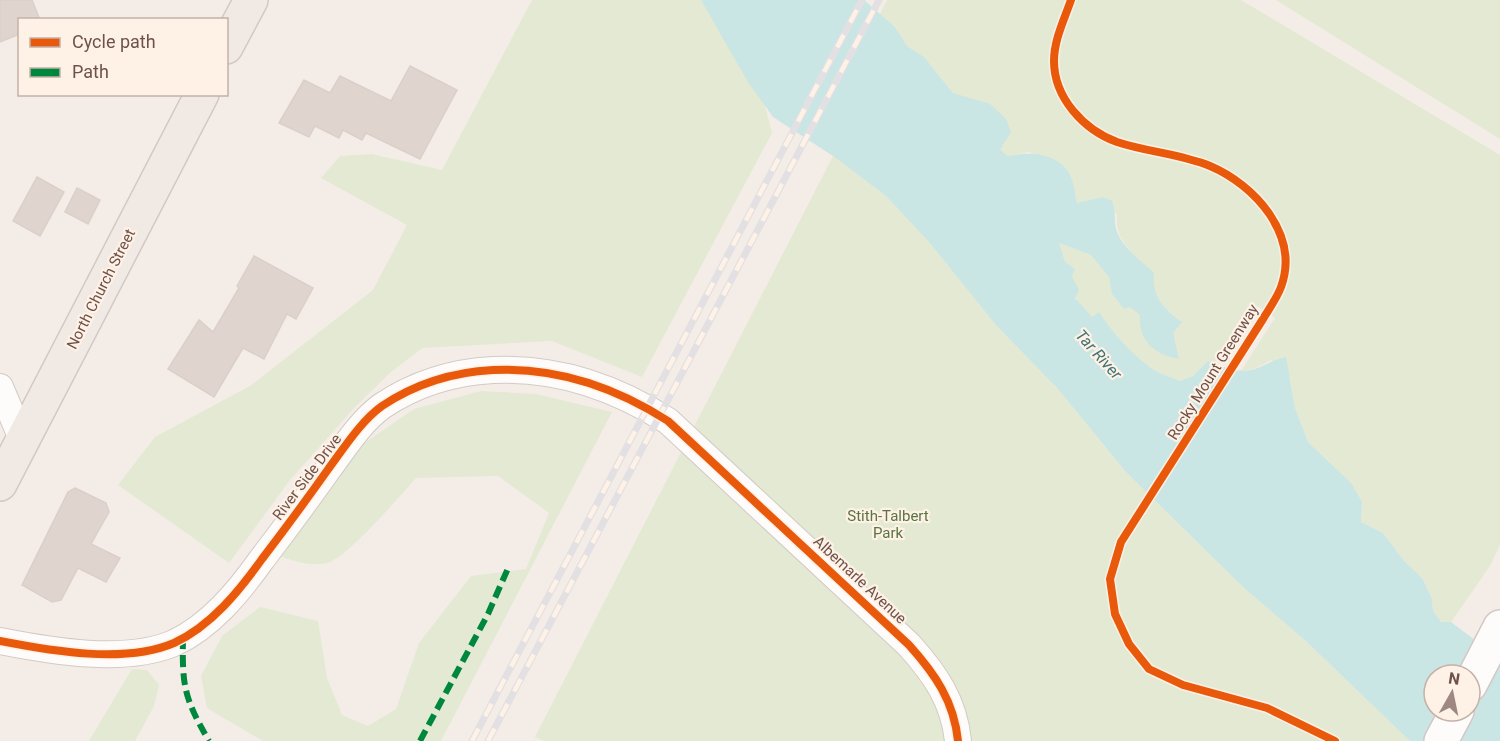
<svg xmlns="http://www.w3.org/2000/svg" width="1500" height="741" viewBox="0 0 1500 741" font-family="Roboto,sans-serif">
	<rect width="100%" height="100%" fill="#f4ede7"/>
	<g fill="#e3e9d2">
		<polygon points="532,0 715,0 753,59 772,133 642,377 552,341 422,348 391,372 354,408 290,480 229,563 118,485 155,437 250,386 373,290 407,225 321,178 340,156 372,154 442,170"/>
		<path d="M887,0H1241L1500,155V545L1490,566L1451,622H1441L1433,611L1432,599L1422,578L1404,561L1383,533L1361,522L1362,502L1352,484L1308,442L1295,408L1290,378L1271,360L1254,369L1241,371L1275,318L1258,306L1217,366L1208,362L1193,376L1179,381C1171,376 1162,375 1154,370C1134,358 1112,332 1099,312L1092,317C1077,305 1066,288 1075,269L1065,262L1059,243L1091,255L1109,277L1112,294L1124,309L1130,307L1173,333L1181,322C1164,308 1151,296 1153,273C1136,255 1114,242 1117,215L1102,197L1077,203L1074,189L1030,152L1008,156L999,150L1005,143L970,99L953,93L924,57L907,46L895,27L880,14Z"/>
		<polygon points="1276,0 1500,0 1500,139"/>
		<polygon points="833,156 886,196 929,242 996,325 1058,389 1126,472 1243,587 1306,641 1410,741 544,741 535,737"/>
		<path d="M481,391L536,394L612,412L441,741H263L207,708L201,676L222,636L260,607L318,621L327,678L342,715L368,726L396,709L419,643L471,576L526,569L549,513L498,476L416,478C401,495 346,559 327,563C310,567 293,561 277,555L360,446L414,409Z"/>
		<polygon points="132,669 147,670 159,685 154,706 135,741 89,741"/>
	</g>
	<path fill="#c9e5e4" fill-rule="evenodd" d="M701,0H864L895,27L907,46L924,57L953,93L990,104L1006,119L1011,132L1000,150L1008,156C1028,152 1053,152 1067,170C1073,178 1075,193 1077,203L1102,197L1112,201C1116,213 1114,221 1116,229C1122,248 1141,260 1154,273C1151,296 1164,309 1182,322L1173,333L1179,359C1155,355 1138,341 1140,315L1130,307L1124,309L1112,294L1109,277L1091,255L1059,243L1065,262L1075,269L1072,277L1079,290L1075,298L1092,317L1099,312C1112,332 1134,357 1154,370C1162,375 1171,376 1179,381L1193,376L1208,361C1221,367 1241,374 1255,369C1266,365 1274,359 1286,357L1295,408L1308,442L1352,484L1362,502L1361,522L1383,533L1404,561L1422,578L1432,599L1433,611L1441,622H1451L1500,659V741H1410L1306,641L1243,587L1126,472L1058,389L996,325L929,242L886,196L833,156L773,117L748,82ZM1434,675H1470V711H1434Z"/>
	<g fill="#e0d4cf" stroke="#dccfca" stroke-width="1.5">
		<polygon points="0,0 32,0 40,20 20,20 20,34 0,42"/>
		<polygon points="410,66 457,90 420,159 366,133 362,140 343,130 339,138 315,126 309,137 279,123 304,80 330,93 340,76 391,101"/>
		<polygon points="37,177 64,192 40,236 13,221"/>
		<polygon points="77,188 100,200 88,224 65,212"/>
		<polygon points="254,256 313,288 296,319 287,314 264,359 243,348 214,397 168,369 199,320 213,332 239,288 237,286"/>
		<polygon points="75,488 106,503 109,512 91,544 120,558 106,582 78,568 61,600 52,602 22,585 68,492"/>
	</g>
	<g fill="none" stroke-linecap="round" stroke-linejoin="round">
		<g stroke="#d3cac5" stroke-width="28">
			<g id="minor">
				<polyline points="0,387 23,441"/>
				<path d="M0,641C51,651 125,664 174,643C211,626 239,591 262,559C285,529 307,499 329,468C344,448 361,421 382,406C415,384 453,372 493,370C556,367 615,387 668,421L909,645C935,674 954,701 958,741"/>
			</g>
		</g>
		<g stroke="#d3c8c4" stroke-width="36">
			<g id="secondary">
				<polyline points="1470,685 1500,627"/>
				<polyline points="1441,741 1457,711"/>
			</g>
		</g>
		<g stroke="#d3c9c4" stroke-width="36">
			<g id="primary">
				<polyline points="226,47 251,0"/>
				<polyline points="0,484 202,94"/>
			</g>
		</g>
		<use href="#minor" stroke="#fdfcfb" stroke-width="26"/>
		<use href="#secondary" stroke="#fdfcfb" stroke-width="33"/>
		<use href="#primary" stroke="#f1eae4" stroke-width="33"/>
		<g stroke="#e3e0e3" stroke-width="7">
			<g id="rail">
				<polyline points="472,741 862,0"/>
				<polyline points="488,741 879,0"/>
			</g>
		</g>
		<use href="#rail" stroke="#fef1e6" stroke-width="4.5" stroke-dasharray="14" stroke-linecap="butt"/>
		<g stroke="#00873e" stroke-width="6" stroke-dasharray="12 6" stroke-linecap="butt">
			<path d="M183,637C182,686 184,698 209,741"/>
			<polyline points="420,741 488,614 509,566"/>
		</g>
		<g stroke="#fef1e6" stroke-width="11">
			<g id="cycleway">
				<path d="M1071,0C1064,20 1054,40 1054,61C1054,98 1084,130 1117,142C1147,152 1181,154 1210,166C1255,185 1300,235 1281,287C1277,298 1269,309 1263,319L1121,542L1110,579L1115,614L1129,644L1149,669L1183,685L1267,708L1335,741"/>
				<path d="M0,641C51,651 125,664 174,643C211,626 239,591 262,559C285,529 307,499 329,468C344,448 361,421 382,406C415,384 453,372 493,370C556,367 615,387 668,421L909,645C935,674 954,701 958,741"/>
			</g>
		</g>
		<use href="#cycleway" stroke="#e8590c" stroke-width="8"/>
	</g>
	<g text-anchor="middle" stroke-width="4.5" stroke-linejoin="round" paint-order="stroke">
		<g font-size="15" fill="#6f524a" stroke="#fef1e6">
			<text transform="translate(101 289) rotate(-63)" y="5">North Church Street</text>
			<text transform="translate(1213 372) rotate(-58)" y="5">Rocky Mount Greenway</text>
			<text transform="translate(307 477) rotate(-53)" y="5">River Side Drive</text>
			<text transform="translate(860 580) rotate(43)" y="5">Albemarle Avenue</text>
		</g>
		<g font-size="15" fill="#587542" stroke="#fef1e6">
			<text x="888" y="521">Stith-Talbert<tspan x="888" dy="17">Park</tspan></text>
		</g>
		<g font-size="16" font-style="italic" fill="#407374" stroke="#fef1e6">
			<text transform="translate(1099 354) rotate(48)" y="6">Tar River</text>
		</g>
	</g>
	<rect x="18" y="18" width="210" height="78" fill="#fef1e6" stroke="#c5b1a8" stroke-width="1.5"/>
	<rect x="30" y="38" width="30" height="9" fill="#e8590c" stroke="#c5b1a8" stroke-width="1.5"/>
	<text x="72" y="48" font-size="18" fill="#6f524a">Cycle path</text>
	<rect x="30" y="68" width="30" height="9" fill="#00873e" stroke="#c5b1a8" stroke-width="1.5"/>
	<text x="72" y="78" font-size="18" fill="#6f524a">Path</text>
	<g transform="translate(1452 693) rotate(9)"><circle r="28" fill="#fef1e6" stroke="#c5b1a8" stroke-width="1.5"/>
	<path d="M0-4.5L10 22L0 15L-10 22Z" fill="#9e8881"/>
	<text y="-9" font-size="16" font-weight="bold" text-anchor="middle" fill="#6f524a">N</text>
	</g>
</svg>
